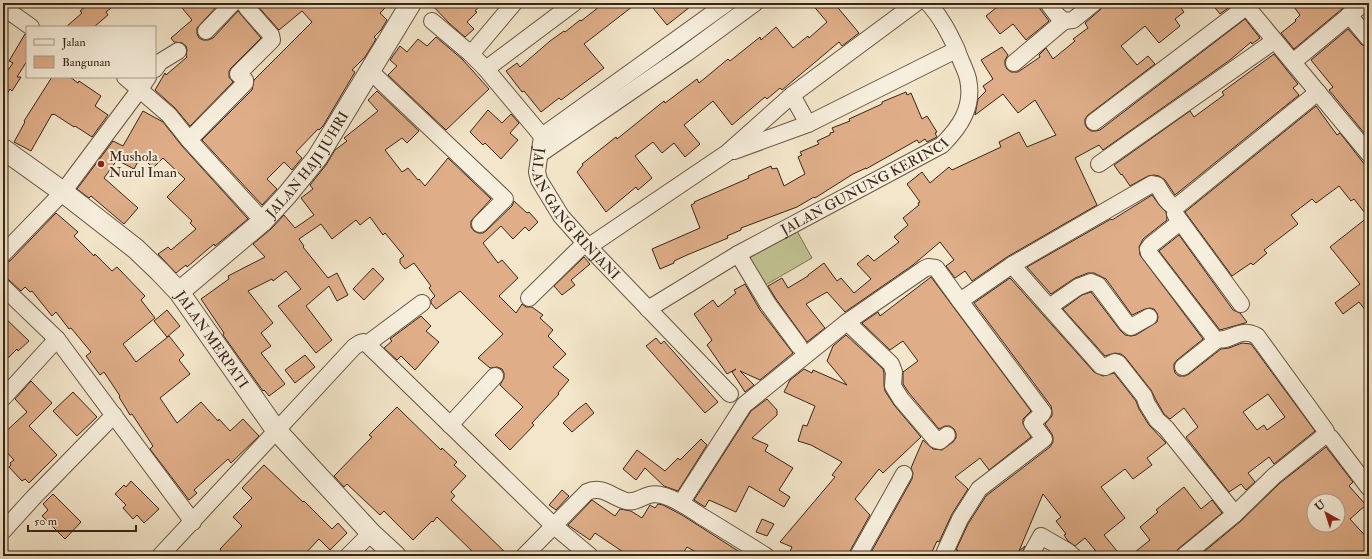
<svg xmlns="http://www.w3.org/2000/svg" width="1372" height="559" viewBox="0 0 1372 559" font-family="'IM FELL Double Pica',serif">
	<rect width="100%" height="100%" fill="#f3e6ca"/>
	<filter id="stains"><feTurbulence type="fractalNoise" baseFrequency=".005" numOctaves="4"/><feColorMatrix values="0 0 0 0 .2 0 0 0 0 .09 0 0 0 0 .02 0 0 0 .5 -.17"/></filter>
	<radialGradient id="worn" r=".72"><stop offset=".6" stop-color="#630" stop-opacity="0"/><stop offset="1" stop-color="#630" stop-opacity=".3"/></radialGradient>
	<polygon fill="#c2c392" stroke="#7e7454" points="797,231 812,258 762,287 746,260"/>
	<g fill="#dfae89" stroke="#392516" fill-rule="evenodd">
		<polygon points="90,3 117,3 106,12 108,15 94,27 66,27 82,13 80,11"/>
		<polygon points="178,3 220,3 197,28 197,34 199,38 203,40 208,40 213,38 238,11 261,38 231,68 229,71 229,77 233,82 190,126 175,108 155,90 165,73 166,75 187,57 186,56 187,50 186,46 182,43 174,42 171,38 192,20"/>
		<polygon points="255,3 390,3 380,13 387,20 381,30 374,37 376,39 365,57 352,70 355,72 323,126 319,130 318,129 296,152 302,158 292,170 284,162 267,179 277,189 262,205 202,140 252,90 254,80 312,22 302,11 279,30"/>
		<polygon points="430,3 482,3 475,11 477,12 467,22 474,29 465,37 449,23"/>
		<polygon points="604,3 637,3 584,44 604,68 561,100 559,98 541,112 524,91 522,92 506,71 517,63 520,67 550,41 564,31 565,32 580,20 581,21"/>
		<polygon points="649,3 695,3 667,25"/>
		<polygon points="811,3 834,3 859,33 842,46 839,42 782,90 780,88 767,99 765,97 732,125 713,101 684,125 700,144 685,157 674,143 662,153 653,142 635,156 652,178 638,190 636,187 606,212 577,172 583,165 582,164 616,137 617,139 664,101 665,103 697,79 699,83 728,59 730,61 760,37 761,40 776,27 793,48 808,36 809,38 827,22"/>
		<polygon points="1002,3 1039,3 1040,9 1049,21 1026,40 1013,24 1000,34 986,16"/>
		<polygon points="1103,3 1177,3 1184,12 1175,19 1180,26 1159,43 1145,26 1121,46 1137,65 1148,56 1155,64 1088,115 1085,119 1085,124 1087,128 1091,131 1096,131 1100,130 1245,19 1260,38 1252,44 1251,42 1230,60 1103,150 1099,145 1075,158 1097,205 1007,257 972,281 965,271 955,278 946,266 954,260 940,242 913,265 845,312 827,292 806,304 825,328 807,342 776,299 768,286 782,278 788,288 808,276 808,275 824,263 837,281 841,278 854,293 871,279 857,264 868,255 874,261 899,242 894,237 908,225 903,218 919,205 918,203 920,202 907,184 922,172 930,183 949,167 952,170 1001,147 999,142 1019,132 1027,147 1056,135 1035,100 1018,113 1003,94 975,115 978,99 986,91 983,86 993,79 981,60 1002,47 1008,55 1005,60 1005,65 1007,69 1011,72 1018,72 1040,57 1039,55 1046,48 1053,59 1075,41 1073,39 1088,28 1085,23 1100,10"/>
		<polygon points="1211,3 1235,3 1220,14"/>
		<polygon points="1291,3 1349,3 1294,49 1281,33 1296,21 1295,20 1300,15"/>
		<polygon points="1348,29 1362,45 1369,48 1369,139 1329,90 1333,87 1311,60"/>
		<polygon points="25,34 27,35 27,61 17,77 21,77 12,91 10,89 3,100 3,77 13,63 9,61"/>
		<polygon points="436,37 462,59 489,89 446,130 388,75 397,66 390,60 400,46 407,52 418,39 427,46"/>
		<polygon points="1274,54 1298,84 1293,88 1299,95 1175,195 1165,180 1159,176 1154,175 1148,176 1130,186 1122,174 1121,175 1114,165 1190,111 1194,117 1224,95 1222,92"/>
		<polygon points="52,77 70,77 78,83 79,81 101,96 95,106 108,115 92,137 75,126 74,127 54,114 53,115 52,114 31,151 14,142 25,122 24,121"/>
		<polygon points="377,91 419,131 407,143 402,138 385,150 402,172 408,168 418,180 419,179 425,186 448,158 491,199 471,221 471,227 474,231 478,233 483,233 486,231 512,206 514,201 527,213 529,212 538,222 529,231 525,227 513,239 501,226 483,243 498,263 502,260 518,278 499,296 516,313 522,304 526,307 532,307 543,315 540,318 553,330 548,336 566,354 553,367 569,380 558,393 559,394 532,423 534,425 510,450 495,435 523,407 500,385 504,378 504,373 502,369 497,367 490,368 478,358 503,334 460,291 436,309 431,303 431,300 435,296 429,288 431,286 414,263 405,269 400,263 400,259 404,256 385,233 383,235 370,217 360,225 356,220 332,239 321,224 299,239 304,246 303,247 328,278 337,273 348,295 337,301 329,286 306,306 332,340 316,353 278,306 301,289 286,271 273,281 272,279 248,291 273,323 261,333 271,346 261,353 285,384 269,396 264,390 263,391 223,335 224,333 201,299 229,279 228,276 265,257 253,244 271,229 284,215 295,228 314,215 301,198 313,189 310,185 326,165 335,150 347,141 344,138 378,111 368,100"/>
		<polygon points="906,92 907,95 911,93 922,119 927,116 937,132 935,133 937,137 927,142 925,139 919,143 917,140 866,169 866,168 853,174 815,198 814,197 797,207 741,228 741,230 727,236 728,238 687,255 674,261 674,263 660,269 652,249 700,228 691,205 695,203 694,202 749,178 748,176 771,166 772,169 777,168 784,186 805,174 798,157 802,155 800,152 819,144 817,141 830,135 830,133 834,132 832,128 850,121 849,119 882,104 882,102"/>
		<polygon points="1316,106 1337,135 1340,133 1369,170 1369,315 1359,302 1343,314 1335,303 1360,284 1330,247 1368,217 1354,199 1351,201 1339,186 1316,203 1312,199 1291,215 1298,224 1264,250 1267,253 1253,265 1251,263 1232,276 1185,212"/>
		<polygon points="488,110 502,123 511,114 519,123 510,133 518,140 501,159 485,143 483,145 470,132"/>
		<polygon points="143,111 163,122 182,146 248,219 215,246 214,244 187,267 186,265 176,273 158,254 168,247 171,250 196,229 190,223 192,221 167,197 185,179 163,158 153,168 141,156 134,169 117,160 104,178 138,208 124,224 91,196 89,198 77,189 113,141 123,146"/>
		<path d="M1152,195L1160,206L1166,212L1167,220L1143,239L1139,247L1140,255L1203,339L1177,360L1174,364V369L1175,373L1179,376H1185L1189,374L1221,349L1229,348L1242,343L1251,344L1315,431L1274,464L1269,457L1248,473L1255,482L1246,490L1241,484L1229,492L1186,437L1198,427L1184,408L1170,419L1164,414L1156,400L1151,390L1125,357L1121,354L1115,353L1105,356L1063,309L1082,295L1091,292L1120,330L1125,335L1131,336L1136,335L1157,322L1158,317L1157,313L1154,309L1150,308L1145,309L1132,315L1106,279L1094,273H1088L1075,278L1051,294L1027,267L1111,219L1112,220ZM1268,394L1285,417L1267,430L1264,425L1257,430L1243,412Z"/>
		<polygon points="56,213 78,232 74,236 94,256 95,254 112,271 117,267 145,296 141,300 155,318 123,344 136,362 169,336 184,355 179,360 190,374 160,398 177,423 201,402 218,421 219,419 230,431 243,419 259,436 231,463 228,459 194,490 197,493 189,500 150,449 153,446 132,414 130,415 119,397 120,396 104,372 100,375 86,356 91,352 71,328 69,329 56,312 52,316 32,291 30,292 25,287 21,291 9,280 3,278 3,264 10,261"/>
		<polygon points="1179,235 1233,310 1240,313 1247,322 1245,323 1220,330 1159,251"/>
		<polygon points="584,257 590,264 571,280 575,285 562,295 554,286"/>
		<polygon points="373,268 384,279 364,300 353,289"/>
		<polygon points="931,277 1031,411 1023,419 1023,424 1031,437 989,470 980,458 955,477 968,489 952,514 939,542 937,541 930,556 869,556 912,479 913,473 911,468 923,440 933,449 942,450 953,442 956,438 956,433 954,429 950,426 945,426 939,429 909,393 903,384 903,372 918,361 903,341 890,350 862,323 878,312 880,316"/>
		<polygon points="1010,278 1094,372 1103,376 1114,373 1136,401 1139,409 1149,425 1166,443 1147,458 1152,465 1133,479 1125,469 1101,487 1125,518 1104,535 1121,556 1100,556 1085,538 1075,546 1068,541 1064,535 1066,534 1056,521 1061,517 1043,494 1019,551 1025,546 1021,556 955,556 958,550 956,550 968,524 986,496 1050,447 1053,442 1053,437 1052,434 1045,424 1052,416 1052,411 1051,406 974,303"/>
		<polygon points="745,284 760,310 793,353 760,380 740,371 754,385 745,392 732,372 736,369 727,374 707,345 712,340 694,314 713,300 718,307 736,293 734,290"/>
		<polygon points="167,310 180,326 167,337 154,321"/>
		<polygon points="3,316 29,341 18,351 17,349 3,363"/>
		<polygon points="421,316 431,326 426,331 439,342 415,370 401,356 397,360 384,348 392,341 390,339"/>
		<polygon points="846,335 883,369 884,373 884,385 885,391 894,405 921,437 883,473 879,469 855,499 870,515 850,551 849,556 788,556 792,547 780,542 835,477 832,475 842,462 811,445 798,441 803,425 807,426 815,406 784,392 790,380 804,369 812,373 813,370 847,385 827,361 833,346"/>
		<polygon points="656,338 661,344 664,341 718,402 705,413 646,346"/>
		<polygon points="305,355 315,367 295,383 285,370"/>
		<polygon points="31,381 52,403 29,426 57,455 29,483 25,479 22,481 9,467 11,465 10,463 14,460 3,448 3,434 27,412 15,399"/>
		<polygon points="73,392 97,417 77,436 53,411"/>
		<polygon points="767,399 777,410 777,415 752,438 768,445 765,451 793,468 779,490 790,497 784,507 749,486 736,512 709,500 705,507 694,500 751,411"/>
		<polygon points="586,403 594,413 572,432 563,423 578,409"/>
		<polygon points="397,407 441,450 442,448 457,462 454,465 466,476 451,492 455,496 451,500 509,556 477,556 437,517 433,522 432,521 413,540 384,511 380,515 347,484 344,487 334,476 372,437 369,435"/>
		<polygon points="701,439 707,445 678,491 664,486 645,468 636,480 623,469 637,450 665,471 678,458 680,460"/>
		<path d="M1326,447L1353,482L1349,486L1366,505L1350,519L1369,540V556H1199L1241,521L1280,483ZM1314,501H1338V525H1314Z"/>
		<polygon points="264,465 303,502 304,501 332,529 338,523 347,533 330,550 319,539 303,556 225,556 220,549 242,526 233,517 252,498 242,488"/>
		<polygon points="131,481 159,509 144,523 137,515 133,519 123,508 126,505 115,494 124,485 126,487"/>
		<polygon points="1184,487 1201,509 1212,500 1222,513 1178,549 1175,556 1130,556 1150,540 1140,527 1158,512 1156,510"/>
		<polygon points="562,490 569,496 556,510 549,505"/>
		<polygon points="53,494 81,522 65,539 42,516 48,510 43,504"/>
		<polygon points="592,500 615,516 620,509 631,511 642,518 650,505 655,508 658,504 663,505 682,515 746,556 703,556 687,547 681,556 629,556 595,533 590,540 568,525"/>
		<polygon points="762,519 774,524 767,536 756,532"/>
	</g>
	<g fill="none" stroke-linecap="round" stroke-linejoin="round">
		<g stroke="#685543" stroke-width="18">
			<g id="minor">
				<path id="s1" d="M514,3L471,54L486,69L542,136L537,172L539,180L561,216L585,243L730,394"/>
				<polyline points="1048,3 1057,15 1064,21 1073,20 1094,3"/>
				<polyline points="3,7 31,27"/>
				<polyline points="1247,7 1369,154"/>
				<polyline points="1349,15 1369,39"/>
				<polyline points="432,21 471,54"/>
				<polyline points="206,31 233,3"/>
				<polyline points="1293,62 1364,3"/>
				<polyline points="1014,63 1064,21"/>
				<polyline points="155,69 160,62 178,51"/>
				<polyline points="486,69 574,3"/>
				<polyline points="370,71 505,199 480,224"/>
				<polyline points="125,77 169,115 189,140 245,83 245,80 238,74 272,40 271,35 247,8 244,3"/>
				<polyline points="792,95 808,124"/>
				<polyline points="1094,122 1251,3"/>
				<polyline points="542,136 727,3"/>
				<polyline points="189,140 263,221"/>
				<polyline points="734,151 808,124 956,50"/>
				<polyline points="540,154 687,53 755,3"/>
				<polyline points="1099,164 1274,41"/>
				<polyline points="1175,214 1241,304"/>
				<path d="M1180,222L1151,245L1148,249L1149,253L1215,339C1232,343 1238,326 1257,336L1326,431L1324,436"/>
				<polyline points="588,247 727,153 792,95 916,3"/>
				<polyline points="3,254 63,192 140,89 148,77"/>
				<polyline points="738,254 768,304 799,346"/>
				<polyline points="1012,265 1101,366 1105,367 1115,362 1118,363 1144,396 1147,404 1157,420 1166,428 1235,514"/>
				<polyline points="3,287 57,339 193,522"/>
				<polyline points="529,298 585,243"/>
				<polyline points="1049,307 1078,287 1091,282 1098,285 1127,324 1131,327 1149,317"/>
				<path id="s2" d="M648,309L738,254L942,145C960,127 974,107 968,79C966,70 960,60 957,50C949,33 941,17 928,3"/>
				<polyline points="847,322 891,364 894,372 893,386 896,391 901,399 936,440 940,441 947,435"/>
				<polyline points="367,344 422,303"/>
				<polyline points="1183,367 1217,340"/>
				<polyline points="3,398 57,339"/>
				<polyline points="450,425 495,376"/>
				<path d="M681,503L744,405L847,322L924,269L928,267L936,268L960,301L1012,265L1152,184L1157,185C1161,191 1167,205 1176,207L1318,92"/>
				<polyline points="3,531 33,498 114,415"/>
				<polyline points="160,556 354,347 360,343 363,342 367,344 553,525 590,556"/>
				<polyline points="348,556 371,533"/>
				<path d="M524,556L587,492C602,485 612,497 626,501C639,504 645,491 661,495C675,498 689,508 701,516C723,529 745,543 766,556"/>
				<polyline points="858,556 904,474"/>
				<polyline points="943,556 960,519 979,489 1044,439 1032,423 1042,414 1043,412 960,301"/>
				<polyline points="1030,556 1041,536 1067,551 1073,556"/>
				<polyline points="1184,556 1235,514 1274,476 1324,436 1327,436 1331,438 1369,488"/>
			</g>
		</g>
		<g stroke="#685543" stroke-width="22">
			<g id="tertiary">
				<path id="s3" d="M3,149L63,192L136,249L159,271L179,292L276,430L371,533L396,556"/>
				<path id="s4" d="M179,292L263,221L287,195L317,158L411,3"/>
			</g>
		</g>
		<use href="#minor" stroke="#f7efdd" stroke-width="16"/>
		<use href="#tertiary" stroke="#f7efdd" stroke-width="20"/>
	</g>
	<circle fill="#8f2418" stroke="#f7efdd" stroke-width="1.5" cx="101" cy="164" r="4"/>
	<g text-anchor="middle" stroke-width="4" stroke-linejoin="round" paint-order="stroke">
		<g font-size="14" fill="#392516" stroke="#f7efdd" text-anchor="start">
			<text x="109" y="161">Mushola<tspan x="109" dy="16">Nurul Iman</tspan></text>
		</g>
		<g font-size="14" fill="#392516" stroke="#f7efdd">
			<text dy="5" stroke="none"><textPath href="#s4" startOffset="182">JALAN HAJI JUHRI</textPath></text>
			<text dy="5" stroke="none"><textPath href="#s2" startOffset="249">JALAN GUNUNG KERINCI</textPath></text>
			<text dy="5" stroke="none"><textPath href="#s1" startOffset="266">JALAN GANG RINJANI</textPath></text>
			<text dy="5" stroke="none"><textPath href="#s3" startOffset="285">JALAN MERPATI</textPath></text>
		</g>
	</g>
	<rect width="1372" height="559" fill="none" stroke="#f3e6ca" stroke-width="16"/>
	<rect x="4" y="4" width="1364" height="551" fill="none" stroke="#392516" stroke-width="2"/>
	<rect x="8" y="8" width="1356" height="543" fill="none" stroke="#392516"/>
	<rect x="26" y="26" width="130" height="52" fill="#f7efdd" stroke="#ab9e8d"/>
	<rect x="34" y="39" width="20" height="6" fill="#f7efdd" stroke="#ab9e8d"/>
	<text x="62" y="46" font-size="12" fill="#392516">Jalan</text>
	<rect x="34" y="56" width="20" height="12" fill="#dfae89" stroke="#ab9e8d"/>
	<text x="62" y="66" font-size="12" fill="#392516">Bangunan</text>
	<g transform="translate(1326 513) rotate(321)"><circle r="19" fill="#f7efdd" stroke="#ab9e8d"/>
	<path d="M0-3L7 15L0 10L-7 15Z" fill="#8f2418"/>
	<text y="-6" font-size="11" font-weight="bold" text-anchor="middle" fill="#392516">U</text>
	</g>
	<path d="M28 525v6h108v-6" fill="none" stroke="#392516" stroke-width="2"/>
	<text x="34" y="525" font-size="12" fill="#392516" stroke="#f7efdd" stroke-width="3" paint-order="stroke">50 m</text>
	<rect width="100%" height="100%" filter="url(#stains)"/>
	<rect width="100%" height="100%" fill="url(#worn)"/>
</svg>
